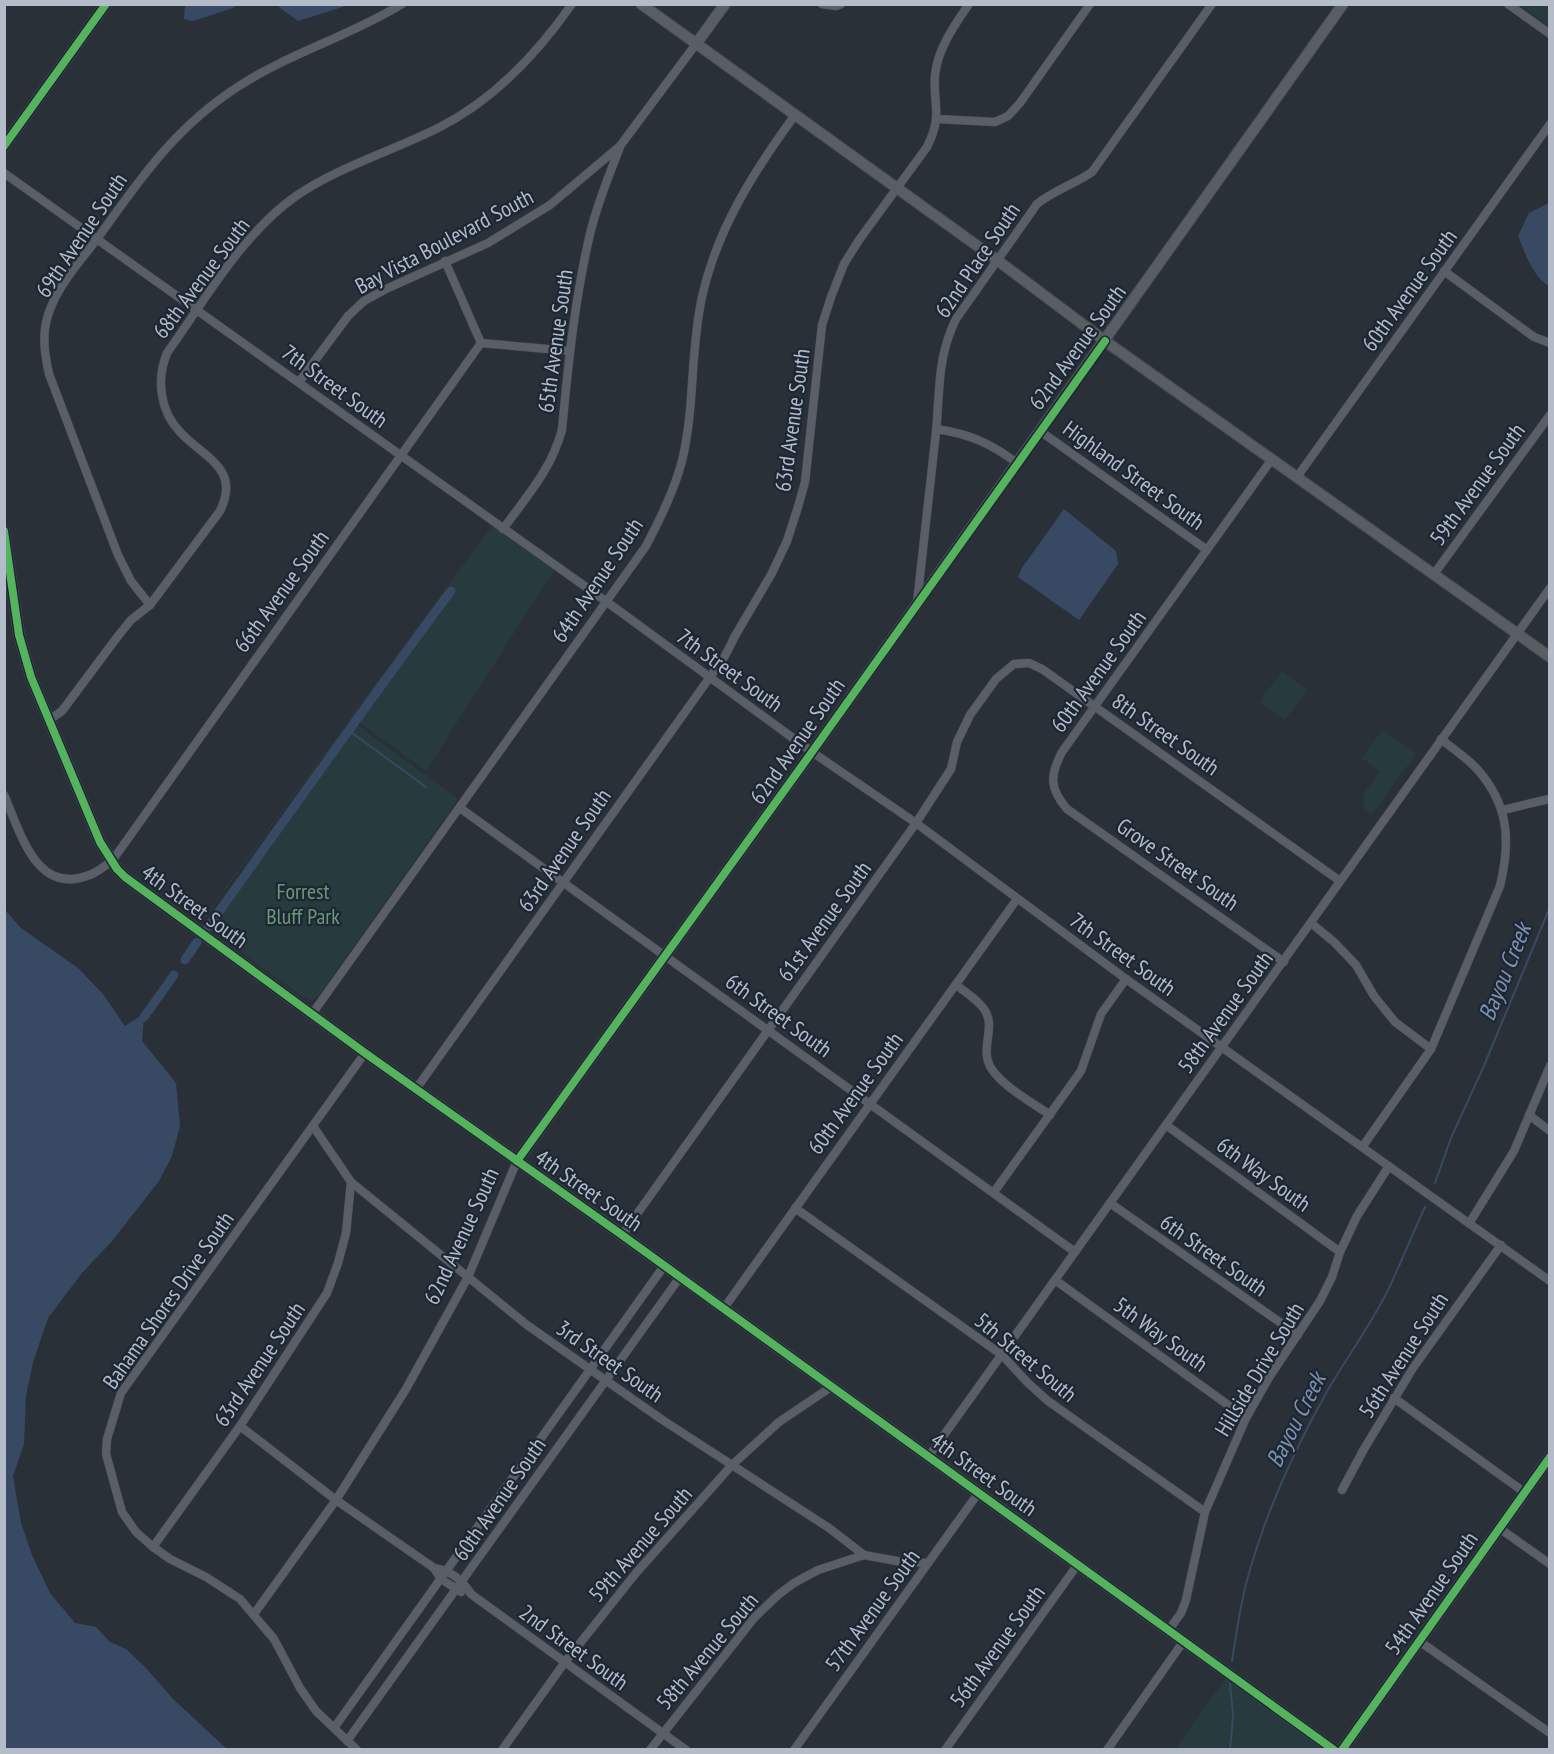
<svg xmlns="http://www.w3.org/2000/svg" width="1554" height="1754" viewBox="0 0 1554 1754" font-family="'PT Sans Narrow',sans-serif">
	<rect width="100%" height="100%" fill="#2a3038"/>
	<g fill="#273a3e">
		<polygon points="1520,5 1549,5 1549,26"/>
		<polygon points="492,526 554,570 426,771 355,719 350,720 203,920 202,919"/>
		<polygon points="1282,671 1307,690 1285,720 1259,702"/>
		<polygon points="353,722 458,799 318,997 312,1000 303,997 211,930 207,923"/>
		<polygon points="1382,730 1416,754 1372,814 1365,809 1363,795 1380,771 1362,758"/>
		<polygon points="1226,1678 1324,1749 1174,1750"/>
	</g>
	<g fill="#384963">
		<polygon points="185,5 185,4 238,5 233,8 193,21 184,19"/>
		<polygon points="278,5 349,5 298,21 280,8"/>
		<path d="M1549,203V286C1533,277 1525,253 1518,236L1529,213Z"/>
		<polygon points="1064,509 1116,551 1118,564 1079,620 1018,577 1022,568"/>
		<polygon points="5,910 21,928 78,968 103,994 125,1026 142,1015 144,1017 142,1041 176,1083 180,1126 172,1156 159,1181 112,1241 82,1273 48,1318 33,1362 26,1396 24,1444 13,1476 21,1523 32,1555 50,1593 75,1623 96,1627 110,1642 126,1649 146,1668 173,1699 227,1749 5,1749"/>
	</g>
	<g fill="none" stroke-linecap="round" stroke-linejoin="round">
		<g stroke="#384963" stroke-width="2">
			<polyline points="348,730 426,787"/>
			<polyline points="1435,1183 1451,1138 1483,1068 1550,907"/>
			<path d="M1232,1661C1236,1634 1240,1607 1247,1580C1265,1514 1295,1448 1329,1388C1349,1354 1373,1322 1390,1286C1402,1260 1413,1233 1425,1207"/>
			<polyline points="1230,1750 1233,1715 1230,1684"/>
		</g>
		<g stroke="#384963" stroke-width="9">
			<path d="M208,927C288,815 368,702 451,591"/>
			<polyline points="185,960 197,942"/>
			<polyline points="144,1017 174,975"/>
		</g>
		<g stroke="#484c53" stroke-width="9">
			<g id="street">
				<polyline points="822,4 836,6 841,4"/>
				<polyline points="1508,4 1550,34"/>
				<polyline points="937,119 995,122 1008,116 1020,103 1090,4"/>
				<polyline points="4,173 607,602 812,752 916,823 1126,979 1550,1281"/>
				<polyline points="445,261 481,343 570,351"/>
				<polyline points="1444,271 1534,337 1550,343"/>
				<polyline points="299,382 348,316 364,301 386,289 488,243 550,205 588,173 620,146 696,44"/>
				<path d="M936,429C970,434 990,443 1017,463"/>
				<polyline points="1040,431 1207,550"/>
				<path d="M1272,459L1062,752C1050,775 1049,788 1067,809L1284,962"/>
				<polyline points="1297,477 1550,124"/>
				<path d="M503,529C527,496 551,470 562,430C568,365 575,298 590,234C597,204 609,175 620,147"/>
				<polyline points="1434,574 1550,415"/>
				<path d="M917,603C923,546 930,489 936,432C940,391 937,357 956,319L1037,204C1054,190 1075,184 1092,172L1212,4"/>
				<path d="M150,605L131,581L118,555L49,374C44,352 41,329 51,307C61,282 81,260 97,239C140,179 175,127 239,86C290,53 350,36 402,4"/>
				<path d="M49,720L62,711L118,636L131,620L150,605L220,511C241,468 204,458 180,432C160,411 156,380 167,353C205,300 242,234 296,196C340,166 393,151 440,127C495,99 537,54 572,4"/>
				<path d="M4,795C21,833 36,898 92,874C99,871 106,865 112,861L481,343"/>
				<polyline points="460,808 1075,1252"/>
				<polyline points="1503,810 1549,799"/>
				<polyline points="1311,923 1334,942 1356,965 1374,996 1395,1022 1431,1049"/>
				<path d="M956,985C965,992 977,999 984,1009C997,1027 979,1048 991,1068C1002,1086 1033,1103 1050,1115"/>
				<path d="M312,1014L646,546C660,519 674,491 682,461C695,408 690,351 702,297C717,229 754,171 795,115"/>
				<path d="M416,1089L725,656L735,636L772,573L787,541L798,507L805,482L822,325L831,297L844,264L859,240L927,147C943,115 933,107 935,75C938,48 954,26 969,4"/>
				<polyline points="1529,1115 1550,1131"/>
				<polyline points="1166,1125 1340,1252"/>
				<polyline points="313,1126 351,1182 527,1325 661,1419 829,1528 864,1555 902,1562 927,1563"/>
				<path d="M1363,1146L1431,1049L1500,886C1511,841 1509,805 1477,769C1467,758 1453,749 1441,739"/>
				<polyline points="994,1192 1081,1071 1101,1014 1126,979"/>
				<polyline points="1110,1203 1298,1335"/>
				<polyline points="795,1208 1002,1355 1028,1383 1048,1401 1205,1512"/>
				<polyline points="1470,1222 1514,1151 1550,1066"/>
				<polyline points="622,1235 916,823 951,769 957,742 970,715 996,679 1014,664 1029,663 1042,669 1340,881"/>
				<polyline points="1055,1280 1246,1418"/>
				<polyline points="724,1308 1017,899"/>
				<polyline points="1394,1398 1524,1492"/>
				<polyline points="240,1426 336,1500 434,1568 441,1579 461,1592"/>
				<polyline points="929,1456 1550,588"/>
				<polyline points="1342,1490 1364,1449 1413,1368 1501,1245"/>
				<polyline points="1499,1528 1550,1564"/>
				<polyline points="153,1547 240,1426 327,1293 338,1263 346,1233 351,1182"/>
				<path d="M434,1568C452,1571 462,1580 471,1594L686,1750"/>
				<polyline points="254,1614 336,1500 406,1389 468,1277 517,1161"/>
				<polyline points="1168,1631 1181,1613 1186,1600 1205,1512 1246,1418 1270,1376 1320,1301 1332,1277 1340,1252 1357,1216 1389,1166"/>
				<polyline points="1419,1641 1550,1733"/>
				<polyline points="334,1728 664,1266"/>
				<polyline points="347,1741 680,1277"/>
				<polyline points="357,1750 316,1711 300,1688 274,1639 240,1599 206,1577 170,1559 153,1547 136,1532 122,1512 106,1454 107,1439 121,1393 365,1053"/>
				<polyline points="502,1750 565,1662 636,1573 731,1466 779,1422 831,1387"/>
				<polyline points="650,1750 754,1618 778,1595 794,1583 818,1570 864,1555"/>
				<polyline points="794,1750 979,1492"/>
				<polyline points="945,1750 1078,1564"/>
				<polyline points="1107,1750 1183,1642"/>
			</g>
		</g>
		<g stroke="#484c53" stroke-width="12">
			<g id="secondary">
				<polyline points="641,4 997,260 1105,341 1550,657"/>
				<polyline points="696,44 725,4"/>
				<polyline points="4,146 106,4"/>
				<polyline points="4,531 19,635 31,677 100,842 117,869 125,877 365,1053 622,1235 1334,1750"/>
				<polyline points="517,1161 812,752 1343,4"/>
				<polyline points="1342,1750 1550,1457"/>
			</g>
		</g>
		<use href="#street" stroke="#5a5e66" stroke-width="8"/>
		<use href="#secondary" stroke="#595d64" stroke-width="10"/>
		<g stroke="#1d2633" stroke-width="11">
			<g id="cycleway">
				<polyline points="4,146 106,4"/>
				<polyline points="4,531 19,635 31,677 100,842 117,869 125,877 365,1053 622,1235 1334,1750"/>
				<polyline points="517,1161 812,752 1105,341"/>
				<polyline points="1342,1750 1550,1457"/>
			</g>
		</g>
		<use href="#cycleway" stroke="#56b35d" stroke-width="8"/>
	</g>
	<g text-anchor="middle" stroke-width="4.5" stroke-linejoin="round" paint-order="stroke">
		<g font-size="22" fill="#b4bcc9" stroke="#1d2633">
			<text transform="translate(81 235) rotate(-56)" y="8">69th Avenue South</text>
			<text transform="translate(444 241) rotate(-28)" y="8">Bay Vista Boulevard South</text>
			<text transform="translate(977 260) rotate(-56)" y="8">62nd Place South</text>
			<text transform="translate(201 278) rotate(-53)" y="8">68th Avenue South</text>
			<text transform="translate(1409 290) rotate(-54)" y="8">60th Avenue South</text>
			<text transform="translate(555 341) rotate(-82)" y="8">65th Avenue South</text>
			<text transform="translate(1077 347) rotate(-54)" y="8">62nd Avenue South</text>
			<text transform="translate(335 386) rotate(36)" y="8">7th Street South</text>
			<text transform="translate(792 420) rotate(-82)" y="8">63rd Avenue South</text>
			<text transform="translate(1134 475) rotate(36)" y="8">Highland Street South</text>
			<text transform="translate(1477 484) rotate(-54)" y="8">59th Avenue South</text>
			<text transform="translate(597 580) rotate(-56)" y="8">64th Avenue South</text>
			<text transform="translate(281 591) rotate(-54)" y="8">66th Avenue South</text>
			<text transform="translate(730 670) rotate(36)" y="8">7th Street South</text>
			<text transform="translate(1098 671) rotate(-54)" y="8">60th Avenue South</text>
			<text transform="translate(1166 734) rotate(35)" y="8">8th Street South</text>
			<text transform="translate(797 741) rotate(-55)" y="8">62nd Avenue South</text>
			<text transform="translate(564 850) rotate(-55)" y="8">63rd Avenue South</text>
			<text transform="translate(1178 864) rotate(35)" y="8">Grove Street South</text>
			<text transform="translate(195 906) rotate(36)" y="8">4th Street South</text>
			<text transform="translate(824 921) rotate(-54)" y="8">61st Avenue South</text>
			<text transform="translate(1123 954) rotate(36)" y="8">7th Street South</text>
			<text transform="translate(1225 1012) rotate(-54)" y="8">58th Avenue South</text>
			<text transform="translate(779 1015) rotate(36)" y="8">6th Street South</text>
			<text transform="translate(855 1093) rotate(-54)" y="8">60th Avenue South</text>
			<text transform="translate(1264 1174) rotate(36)" y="8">6th Way South</text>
			<text transform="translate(589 1190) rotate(35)" y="8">4th Street South</text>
			<text transform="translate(461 1236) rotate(-65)" y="8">62nd Avenue South</text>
			<text transform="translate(1214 1255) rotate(35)" y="8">6th Street South</text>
			<text transform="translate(168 1300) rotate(-55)" y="8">Bahama Shores Drive South</text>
			<text transform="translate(1161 1334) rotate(36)" y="8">5th Way South</text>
			<text transform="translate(1403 1355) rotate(-57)" y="8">56th Avenue South</text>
			<text transform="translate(1026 1357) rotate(40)" y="8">5th Street South</text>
			<text transform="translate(610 1361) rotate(35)" y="8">3rd Street South</text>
			<text transform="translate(259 1364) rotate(-56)" y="8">63rd Avenue South</text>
			<text transform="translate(1259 1369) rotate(-59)" y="8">Hillside Drive South</text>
			<text transform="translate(984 1474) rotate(36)" y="8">4th Street South</text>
			<text transform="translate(499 1499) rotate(-55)" y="8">60th Avenue South</text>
			<text transform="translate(640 1544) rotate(-49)" y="8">59th Avenue South</text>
			<text transform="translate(1431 1593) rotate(-55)" y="8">54th Avenue South</text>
			<text transform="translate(872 1610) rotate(-54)" y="8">57th Avenue South</text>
			<text transform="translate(997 1646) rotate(-54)" y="8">56th Avenue South</text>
			<text transform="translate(574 1647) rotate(36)" y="8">2nd Street South</text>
			<text transform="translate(707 1651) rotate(-50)" y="8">58th Avenue South</text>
		</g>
		<g font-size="22" fill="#6b9a76" stroke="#1d2633">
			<text x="303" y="899">Forrest<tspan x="303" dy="25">Bluff Park</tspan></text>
		</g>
		<g font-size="24" font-style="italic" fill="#7c92b1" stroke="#1d2633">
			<text transform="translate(1505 972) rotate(-68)" y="8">Bayou Creek</text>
			<text transform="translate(1296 1420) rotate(-63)" y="8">Bayou Creek</text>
		</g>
	</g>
	<rect width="1554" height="1754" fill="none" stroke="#b4bcc9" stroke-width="12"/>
</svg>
